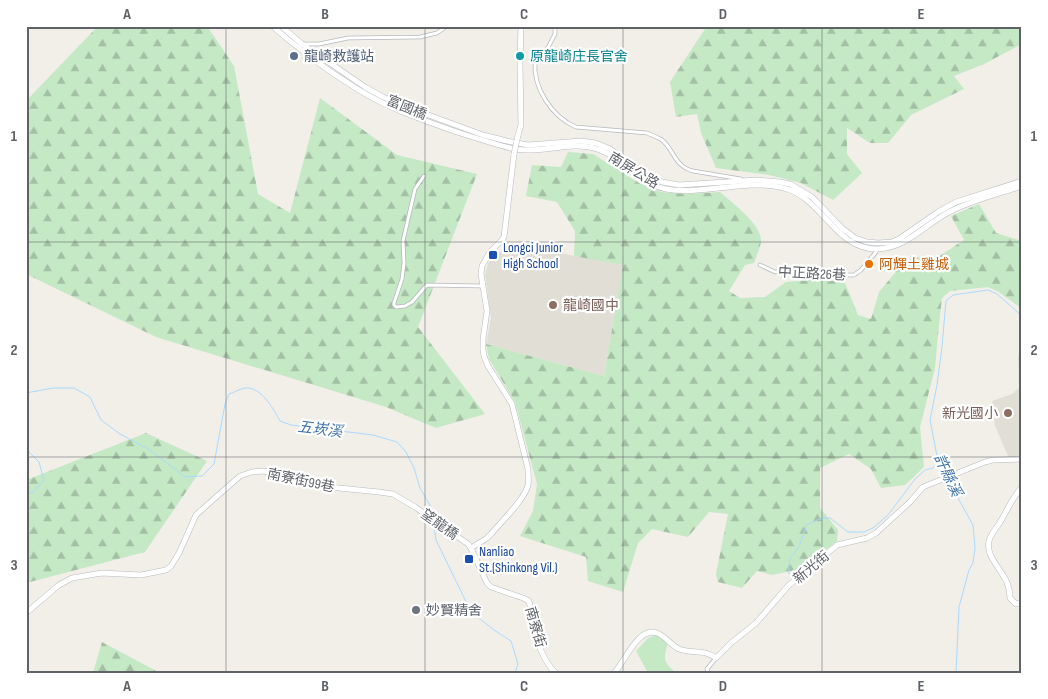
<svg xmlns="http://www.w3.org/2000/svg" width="1048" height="699" viewBox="0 0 1048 699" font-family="'Sofia Sans Condensed','Noto Sans TC',sans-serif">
	<defs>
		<pattern id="forest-firs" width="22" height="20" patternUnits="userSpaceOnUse" patternTransform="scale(1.25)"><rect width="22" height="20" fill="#c5e8c5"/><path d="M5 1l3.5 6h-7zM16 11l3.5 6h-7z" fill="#a3c0a4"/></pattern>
	</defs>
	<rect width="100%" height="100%" fill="#f1efe8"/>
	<g fill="#e1ded6">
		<polygon points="507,243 623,265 604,376 486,344 491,318 485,274 489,261 496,252 505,250"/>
		<polygon points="1018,355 1022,357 1022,458 1009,458 995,426 992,401 1012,394 1019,388"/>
	</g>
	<path fill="#c5e8c5" d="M655,635L663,638L668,643C663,659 663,663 677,673H648L636,651L648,638Z"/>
	<g fill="url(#forest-firs)">
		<polygon points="98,26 207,26 234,66 258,194 290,213 320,98 397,155 477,174 418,327 485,414 436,428 386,407 156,337 26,274 26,101"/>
		<polygon points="707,26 1022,26 1022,44 984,64 954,76 964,89 911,115 888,143 870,143 847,128 847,154 862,173 833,200 801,183 769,175 716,168 701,133 697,114 676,117 670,82"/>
		<path d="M568,152L593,154L639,183L661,192L686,194L720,192C731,202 761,224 761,240C761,247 756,256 754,263L745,265L729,291L740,298L765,297L786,282L822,279L845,283L858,315L871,319L879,292L905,261L926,255L932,261L964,240L951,216L979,204L996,233L1022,241V309L999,292L988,287L950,291L942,298L939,324L935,368L920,427L924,467L905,485L881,488L871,469L849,454L820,468V508L838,530L837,541L801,569L772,575L757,571L742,588L718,582L716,574L728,514L709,512L688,537L652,529L638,543L623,592L588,581L586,557L520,536L533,511L537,484L515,402L489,359L486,344L604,376L623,265L574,256L575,231L557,202L526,196L532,165L561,167Z"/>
		<polygon points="146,433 207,461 145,552 26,583 26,477 29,479"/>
		<polygon points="102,642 160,673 93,673"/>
	</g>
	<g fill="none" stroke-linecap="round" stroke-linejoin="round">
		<g stroke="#aadaff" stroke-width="1">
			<path d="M26,393L53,388H74L90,397L101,420L120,434L150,450L185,477L202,476L214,464L225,404L229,394C235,392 243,387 249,388C263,390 274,410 280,421L291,425L373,435L397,442L406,452L414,468L420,488L431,507L432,517"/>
			<polyline points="26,449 39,462 44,480 33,492 26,494"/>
			<polyline points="946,477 938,461 930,420 937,385 942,347 946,301 953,295 988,290 997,294 1022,316"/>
			<polyline points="948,480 973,525 975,548 973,563 969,570 959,607 956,673"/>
			<polyline points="433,521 436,540 471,612 494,630 511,641 518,664 515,673"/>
			<path d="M789,574C788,554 792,559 800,544C803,538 804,531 806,525L822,518H830L848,532H864L873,528L888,515L915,479L925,470L933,468L938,461"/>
		</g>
		<g stroke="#b5b8bc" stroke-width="4.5">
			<g id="street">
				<path d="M555,26V34L542,59L535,62C533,88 552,117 576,127L647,133C652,135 657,137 662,140C675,151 674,166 693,171L741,179"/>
				<polyline points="303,44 319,44 348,38 420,37 437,33 447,26"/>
				<polyline points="424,176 415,189 403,241 404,263 402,279 394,303 394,305 396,307 405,306 412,302 427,285 483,286"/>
				<polyline points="760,265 775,272 829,271 845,275 854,275 861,270 876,252 876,248"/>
				<polyline points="708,673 707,669 716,658"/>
			</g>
		</g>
		<g stroke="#b6babf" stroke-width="6">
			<g id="secondary">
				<path d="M272,26C281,33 289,41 298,47C317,63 338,77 359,90C388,108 420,119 451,130C472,137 493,144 515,149C541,154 570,141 594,148C621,155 637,183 666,189C703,196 749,177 787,189C823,200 836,250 878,249C907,248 926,223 951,211C973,200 998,194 1022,186"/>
				<polyline points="281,26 302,44 365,87 383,97 412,109 483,135 507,141 528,145 581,141 596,143 610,149 647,176 662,182 679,185 757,180 780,182 790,184 812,197 843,229 855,238 867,242 878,243 892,242 899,239 938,212 956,202 1022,181"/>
				<polyline points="518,135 521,125 520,63 521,26"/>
				<path d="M1022,487C1012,498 1007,511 999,524C995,529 991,534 989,541C988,546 989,552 991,556C999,572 1010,579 1010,598L1016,604L1022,603"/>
				<path d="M471,548L487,538L491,534C501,522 525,499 528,485C529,480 528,475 528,469L512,404L488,366L484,356L483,350V339L487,311L481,274L482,266L490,252L502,240L504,237L514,154"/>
				<path d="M26,613L59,585L72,578L102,573L141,575L166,570L171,566L179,553L196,515L206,506L240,476L252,472L262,471L292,475L301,477L329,487L379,492L393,494L415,507L468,544L471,548L487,583L491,587L523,598L529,601C531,609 531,617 533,625C535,639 545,664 556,673"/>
				<path d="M614,673C625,662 638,626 657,633C665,636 671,645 679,649C692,654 705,649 716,658L731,643L756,623L788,586L837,545L867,538L876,533L910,502L923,487L985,462L993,460L1022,459"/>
			</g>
		</g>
		<use href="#street" stroke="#fff" stroke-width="3"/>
		<use href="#secondary" stroke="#fff" stroke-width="5"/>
		<g stroke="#b6babf" stroke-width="6" stroke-linecap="butt">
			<polyline id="secondary-bridge" points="514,154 518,135"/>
		</g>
		<use href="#secondary-bridge" stroke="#fff" stroke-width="5"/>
	</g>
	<path fill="none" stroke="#5f6368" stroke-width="1" stroke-opacity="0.55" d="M226,26V673M425,26V673M623,26V673M822,26V673M26,242H1022M26,457H1022"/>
	<circle fill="#5c6f8a" stroke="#fff" stroke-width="2" cx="294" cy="56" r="5"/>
	<circle fill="#0f9aa8" stroke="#fff" stroke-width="2" cx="520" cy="56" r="5"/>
	<g fill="#1a4fb4" stroke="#fff" stroke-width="2">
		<rect x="488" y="250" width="10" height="10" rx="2.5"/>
		<rect x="464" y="554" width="10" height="10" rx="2.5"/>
	</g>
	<circle fill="#e8710a" stroke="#fff" stroke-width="2" cx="869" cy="264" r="5"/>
	<g fill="#8d6e63" stroke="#fff" stroke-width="2">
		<circle cx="553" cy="305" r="5"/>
		<circle cx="1008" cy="413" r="5"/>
	</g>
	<circle fill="#6b7280" stroke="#fff" stroke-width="2" cx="416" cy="610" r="5"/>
	<g text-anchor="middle" stroke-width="4.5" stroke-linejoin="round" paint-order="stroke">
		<g font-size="14" fill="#4e5e75" stroke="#fff" text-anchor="start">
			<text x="304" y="61">龍崎救護站</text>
		</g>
		<g font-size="14" fill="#0d838f" stroke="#fff" text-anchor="start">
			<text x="530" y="61">原龍崎庄長官舍</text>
		</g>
		<g font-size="14" fill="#5f6368" stroke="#fff">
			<text transform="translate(407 107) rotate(22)" y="5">富國橋</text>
			<text transform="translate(634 170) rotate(31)" y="5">南屏公路</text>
			<text transform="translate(812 273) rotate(3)" y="5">中正路26巷</text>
			<text transform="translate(301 480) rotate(12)" y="5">南寮街99巷</text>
			<text transform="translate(440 524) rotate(35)" y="5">望龍橋</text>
			<text transform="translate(811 567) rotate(-40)" y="5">新光街</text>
			<text transform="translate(536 627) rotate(74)" y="5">南寮街</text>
		</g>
		<g font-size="14" fill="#164399" stroke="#fff" text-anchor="start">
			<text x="503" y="252">Longci Junior<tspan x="503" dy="16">High School</tspan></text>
			<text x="479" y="556">Nanliao<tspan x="479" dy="16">St.(Shinkong Vil.)</tspan></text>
		</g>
		<g font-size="14" fill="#c56008" stroke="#fff" text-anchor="start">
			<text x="879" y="269">阿輝土雞城</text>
		</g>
		<g font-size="14" fill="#785e54" stroke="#fff" text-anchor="start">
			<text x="563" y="310">龍崎國中</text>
			<text x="998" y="418" text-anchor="end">新光國小</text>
		</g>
		<g font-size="14" fill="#5b616d" stroke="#fff" text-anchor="start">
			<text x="426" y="615">妙賢精舍</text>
		</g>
		<g font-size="15" font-style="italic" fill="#4174aa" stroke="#fff">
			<text transform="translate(320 429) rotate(7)" y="5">五崁溪</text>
			<text transform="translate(948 475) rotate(65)" y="5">許縣溪</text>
		</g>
	</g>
	<rect width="1048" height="699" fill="none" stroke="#ffffff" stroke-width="55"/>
	<rect x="28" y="28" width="992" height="644" fill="none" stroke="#5f6368" stroke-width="2"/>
	<g font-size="16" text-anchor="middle" font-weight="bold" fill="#5f6368">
		<text x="127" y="19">A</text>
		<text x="325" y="19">B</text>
		<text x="524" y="19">C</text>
		<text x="723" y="19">D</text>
		<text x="921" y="19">E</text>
		<text x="14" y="141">1</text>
		<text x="1034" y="141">1</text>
		<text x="14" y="355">2</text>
		<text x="1034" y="355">2</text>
		<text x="14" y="570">3</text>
		<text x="1034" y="570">3</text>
		<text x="127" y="691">A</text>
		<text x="325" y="691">B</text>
		<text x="524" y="691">C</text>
		<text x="723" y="691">D</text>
		<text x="921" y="691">E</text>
	</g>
</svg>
